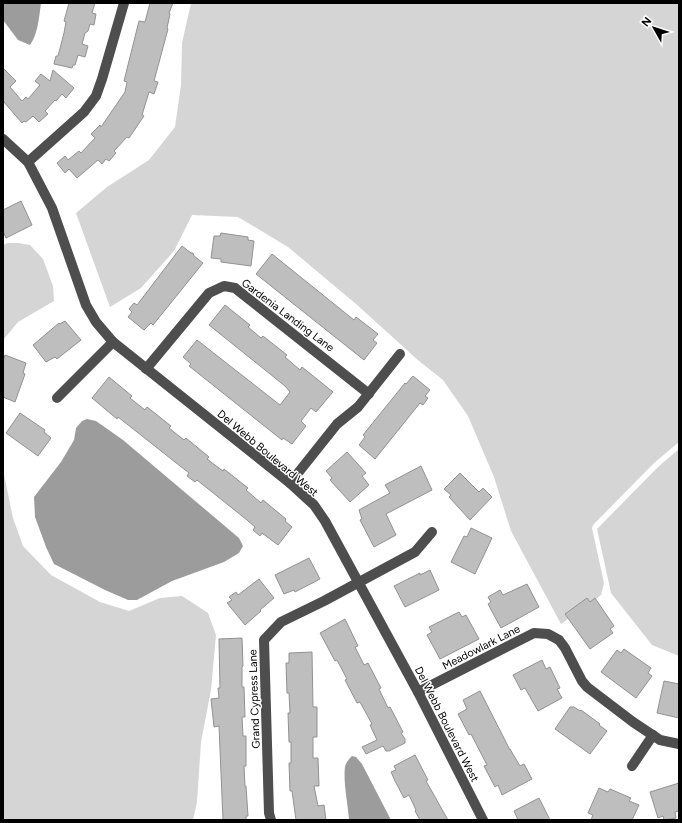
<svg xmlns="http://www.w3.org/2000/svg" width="682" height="823" viewBox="0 0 682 823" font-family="Figtree,sans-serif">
	<rect width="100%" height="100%" fill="#fff"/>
	<g fill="#d5d5d5">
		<polygon points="191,3 679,3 679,442 654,463 593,525 592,528 604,583 601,595 561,624 511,531 494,477 468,416 443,380 419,361 356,304 288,247 238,217 192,215 174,251 141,288 110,307 76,213 107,187 149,160 175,127 181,85 182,43"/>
		<polygon points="8,243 18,243 30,245 43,259 53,286 54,301 18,322 3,340 3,245"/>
		<polygon points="679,449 679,656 652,645 611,593 597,529 658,467"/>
		<polygon points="3,470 13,518 23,546 51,575 100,602 129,611 160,598 182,596 208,613 216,635 211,690 201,742 197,802 193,820 3,820"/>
	</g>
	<g fill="#9c9c9c">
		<path d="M3,3H41C39,17 38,34 30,45L18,40L3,20Z"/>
		<polygon points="87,419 96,421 123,440 239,538 243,546 239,553 224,562 172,581 137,600 128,600 105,590 54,564 46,547 35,517 34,497 61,462 74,440 76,428 82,421"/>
		<path d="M352,756L356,757L362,764L391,820H349C348,804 343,782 345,767C346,762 349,759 352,756Z"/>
	</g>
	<g fill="#bebebe" stroke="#929292">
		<polygon points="69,3 95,3 92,13 96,14 94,25 90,24 88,31 85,33 82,44 88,46 85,57 78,55 75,65 73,65 72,68 54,64 56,56 58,56 64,33 66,22 64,21"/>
		<polygon points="150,3 173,3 169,13 170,14 167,28 168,29 154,81 158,82 154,94 149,92 142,115 144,116 129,138 127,137 114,151 116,153 109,161 106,159 102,164 98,160 77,178 69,169 65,173 57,163 65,156 68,160 79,151 81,153 95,138 91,134 100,125 101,127 125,92 127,82 124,81 139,21 145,22"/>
		<polygon points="3,68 16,81 10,87 22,101 26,97 28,99 40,85 35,81 41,74 50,81 53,70 74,88 66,98 62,94 56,101 55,100 45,111 48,114 39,122 33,116 26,122 24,121 22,123 3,101"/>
		<polygon points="21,201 32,225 6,238 3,231 3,210"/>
		<polygon points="221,233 248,237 248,240 254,241 251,266 221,262 221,259 211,258 214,236 220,236"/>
		<polygon points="182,246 191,253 193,253 194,256 203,263 153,325 151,323 144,330 128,317 132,312 129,309 134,303 137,305"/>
		<polygon points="272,254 354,320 356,317 378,334 373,340 377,343 364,360 256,274"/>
		<polygon points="225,305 250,325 248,327 261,338 263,336 287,355 285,357 300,370 302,367 333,392 316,412 311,408 301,421 306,426 292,444 283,438 282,440 189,366 191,364 183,357 197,340 280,405 290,392 285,386 209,325"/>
		<polygon points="65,321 81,340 57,359 55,357 46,362 33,345 59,323 60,324"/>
		<polygon points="5,355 26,363 23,373 25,374 15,402 3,397 3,362"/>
		<polygon points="413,376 430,390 425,396 428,398 423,405 420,403 375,459 359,445 365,437 363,435 405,383 406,384"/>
		<polygon points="109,377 132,396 130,398 145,410 147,407 171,426 169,428 184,440 186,438 209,457 207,459 223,471 224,469 248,488 246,490 261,503 263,500 286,519 285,521 292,527 278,545 262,533 260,536 253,530 255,527 247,520 197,480 195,482 187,476 189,473 175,462 118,417 117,419 92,398"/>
		<polygon points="20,413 45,430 44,432 51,438 38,456 6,433"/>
		<polygon points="347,452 366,473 362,476 369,485 350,502 330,480 332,478 326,471"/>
		<polygon points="421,466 432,490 386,514 396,535 374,547 360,520 362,519 359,510 390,493 385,485"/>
		<polygon points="460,473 479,492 483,488 492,497 470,520 449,497 451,495 444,489"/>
		<polygon points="471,528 492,538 475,574 451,562 464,536 467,537"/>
		<polygon points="309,558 320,579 295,592 294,590 284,594 275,575"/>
		<polygon points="430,570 439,590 405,607 394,586 420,573 420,575"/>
		<polygon points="259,579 274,598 260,610 261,611 245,625 227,603 232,600 229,597 236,592 238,595"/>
		<polygon points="527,584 539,607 501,628 488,604 491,602 488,597 500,590 503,595"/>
		<polygon points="587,598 590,602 595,598 614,626 610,629 613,633 590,649 565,614"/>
		<polygon points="459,612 462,617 466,615 479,639 440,659 427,635 432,632 429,627"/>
		<polygon points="345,619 358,646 355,647 364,665 368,663 381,688 379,689 388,708 390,707 403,732 401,733 405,739 405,743 389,751 386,751 383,746 366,754 362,747 377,740 370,725 372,724 360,702 357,703 345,680 347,679 337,660 335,661 320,633"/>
		<polygon points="242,638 243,666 242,667 242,687 244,687 245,717 242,717 243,736 246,736 246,766 244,766 245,786 246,786 248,816 246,816 246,820 223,820 219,726 214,727 211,699 219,698 218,688 220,688 219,639"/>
		<polygon points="624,649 651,668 648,673 652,676 636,698 601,672 617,650 621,653"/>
		<polygon points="312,652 313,707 317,707 317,737 313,737 313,758 318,758 319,786 314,786 318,806 324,805 326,820 296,820 292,791 290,791 289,763 291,763 291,742 289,742 288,713 290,713 289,693 287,693 286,663 289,663 289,653"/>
		<polygon points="542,660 546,669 550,667 560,688 557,689 562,698 538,711 525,688 521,690 513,675"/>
		<polygon points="664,681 679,684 679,718 657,713"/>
		<polygon points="480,691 510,750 510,749 520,766 524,764 532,779 502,795 498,785 495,787 484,766 487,765 471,734 469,735 458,714 467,709 463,700"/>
		<polygon points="570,707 574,707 580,711 581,710 600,724 599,725 607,731 590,754 555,729"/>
		<polygon points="415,755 428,780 426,781 448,820 420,820 415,811 416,810 409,795 404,798 395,781 391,772 396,770 394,766"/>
		<polygon points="679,783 679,811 675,812 676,818 664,820 663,816 658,818 650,792"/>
		<polygon points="599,788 608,792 610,789 631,798 629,801 639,805 632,820 591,820 593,815 588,813"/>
		<polygon points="539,798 550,820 518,820 514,811"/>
	</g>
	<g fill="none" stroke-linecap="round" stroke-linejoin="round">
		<g stroke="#4e4e4e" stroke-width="10">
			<polyline points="3,139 28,162 52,208 86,305 96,322 113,342 290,483 314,505 325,521 418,692 483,820"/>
			<polyline points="28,162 84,112 96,96 102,79 124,3"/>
			<polyline points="146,369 209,293 224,286 235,288 369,394"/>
			<polyline points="57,398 113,342"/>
			<polyline points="290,483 337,424 358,407 400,354"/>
			<polyline points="418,692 534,633 548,634 559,640 565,648 582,681 587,687 633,722 660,740 679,744"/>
			<polyline points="632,766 653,735"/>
			<polyline points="271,820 269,813 264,640 281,622 324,601 415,552 432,532"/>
		</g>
	</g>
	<g text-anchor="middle" stroke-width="3" stroke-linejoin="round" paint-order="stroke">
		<g font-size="11" fill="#000" stroke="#fff">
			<text transform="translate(288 315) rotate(37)" y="4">Gardenia Landing Lane</text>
			<text transform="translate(268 453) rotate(40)" y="4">Del Webb Boulevard West</text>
			<text transform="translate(481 647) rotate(-27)" y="4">Meadowlark Lane</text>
			<text transform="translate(254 699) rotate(-92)" y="4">Grand Cypress Lane</text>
			<text transform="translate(447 724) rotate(63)" y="4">Del Webb Boulevard West</text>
		</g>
	</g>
	<rect width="682" height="823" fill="none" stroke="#000000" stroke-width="8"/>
	<g transform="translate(654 28) rotate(309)" stroke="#ffffff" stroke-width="3" paint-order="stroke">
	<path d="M0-3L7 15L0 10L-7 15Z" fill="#000000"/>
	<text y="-6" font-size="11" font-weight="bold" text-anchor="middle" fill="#000000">N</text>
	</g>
</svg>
